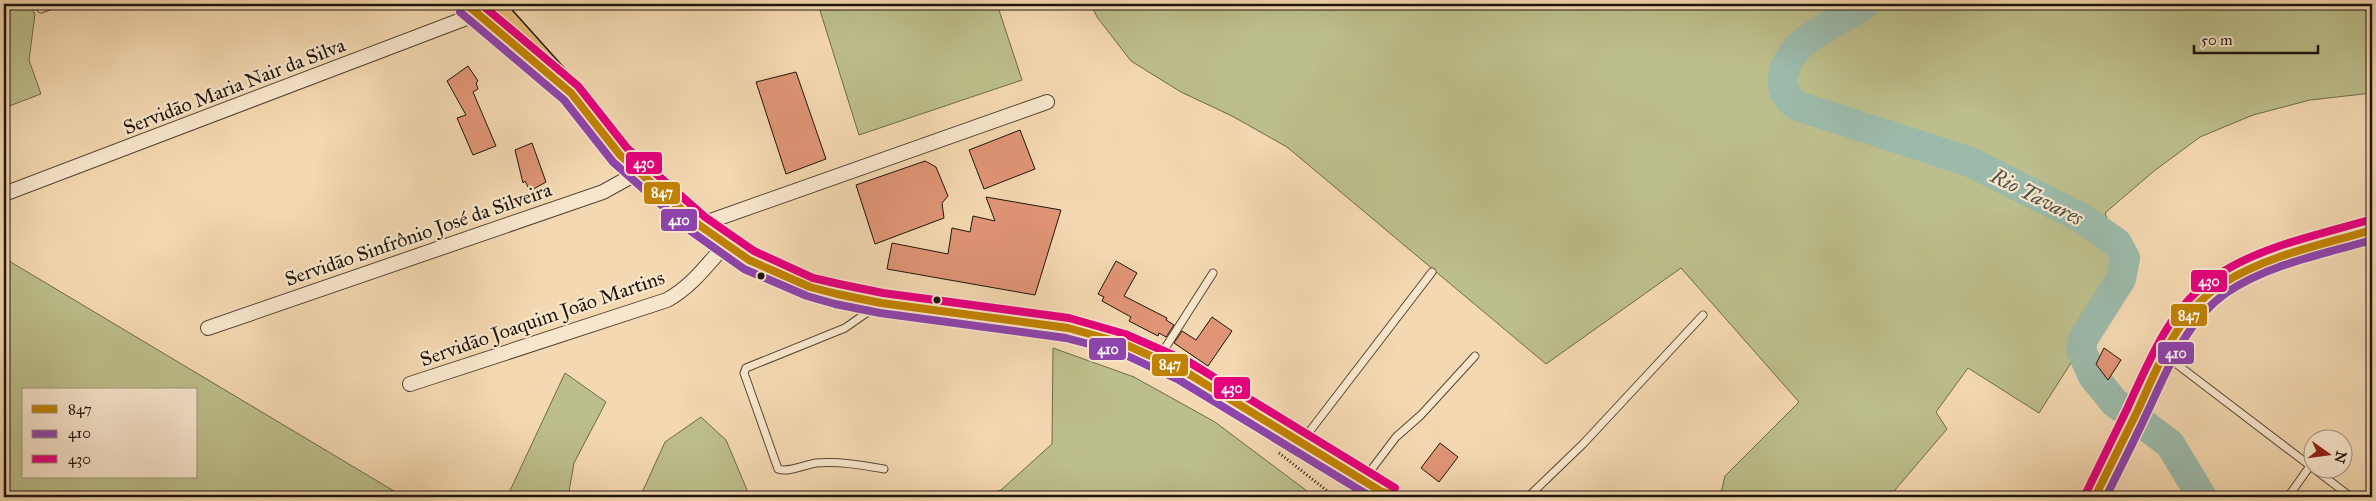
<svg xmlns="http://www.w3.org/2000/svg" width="2376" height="501" viewBox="0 0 2376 501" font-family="'IM FELL Great Primer',serif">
	<rect width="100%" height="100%" fill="#f4d8b1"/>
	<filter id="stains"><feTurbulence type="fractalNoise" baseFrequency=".004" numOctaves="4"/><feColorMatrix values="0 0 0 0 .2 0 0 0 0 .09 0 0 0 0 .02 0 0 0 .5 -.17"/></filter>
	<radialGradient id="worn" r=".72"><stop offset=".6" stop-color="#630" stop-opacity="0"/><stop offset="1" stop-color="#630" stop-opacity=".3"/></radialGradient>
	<g fill="#bcbe8b" stroke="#6d6a4c" fill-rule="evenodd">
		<polygon points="4,4 30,4 35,14 29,60 41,94 4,108"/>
		<polygon points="818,4 997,4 1022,80 859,135"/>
		<polygon points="1091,4 2372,4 2372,93 2310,100 2253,115 2200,137 2154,171 2105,213 2132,283 2083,344 2039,413 1968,368 1936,412 1947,429 1889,497 1720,497 1725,476 1799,402 1681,268 1546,364 1287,147 1232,116 1181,92 1131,61 1097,17"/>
		<path d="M4,258L404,497H4ZM24,390H196V477H24Z"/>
		<polygon points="1053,348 1134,377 1215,422 1315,497 979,497 1001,490 1052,444"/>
		<polygon points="565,373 606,402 574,463 568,497 507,497"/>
		<polygon points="701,417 726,440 750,497 640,497 665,442"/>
	</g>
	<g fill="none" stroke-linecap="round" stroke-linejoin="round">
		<path stroke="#9cbaaa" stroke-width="30" d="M1865,4C1836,26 1790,36 1783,77C1781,90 1787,99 1798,106L1970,162L2083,219L2117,243L2125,258L2121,279L2083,339L2081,350L2093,376L2114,402L2170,444L2202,497"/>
	</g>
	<g fill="#e19577" stroke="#1e150c">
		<polygon points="468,66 478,81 476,83 478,89 473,92 496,146 473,155 457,118 466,115 447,81"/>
		<polygon points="796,72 826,159 786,174 756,82"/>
		<polygon points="1020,130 1035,169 984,189 969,150"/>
		<polygon points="532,143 546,182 530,191 525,181 523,183 515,150"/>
		<polygon points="925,161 936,167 948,196 942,203 944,218 875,244 856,185"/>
		<polygon points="986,197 1061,210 1035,295 887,269 892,243 948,254 952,228 970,232 973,216 995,221"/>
		<polygon points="1116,261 1137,273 1124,296 1167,318 1166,320 1174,325 1166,337 1159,333 1158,336 1129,321 1131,317 1102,301 1104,297 1098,294"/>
		<polygon points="1212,317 1232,331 1208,366 1174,343 1182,331 1196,340"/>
		<polygon points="2104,348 2121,360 2108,380 2096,364"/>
		<polygon points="1440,443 1458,457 1439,482 1421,468"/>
	</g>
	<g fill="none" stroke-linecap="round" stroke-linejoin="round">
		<g stroke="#544635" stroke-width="9">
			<g id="lane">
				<polyline points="41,9 54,4"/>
				<path d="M875,307L845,328L746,368L744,373L778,469C788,473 804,465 816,463C839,461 861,465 884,469"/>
				<polyline points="1160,356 1213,273"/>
				<polyline points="2166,356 2351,497"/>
				<polyline points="1303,440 1432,272"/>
				<polyline points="1365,478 1396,437 1421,415 1475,356"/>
				<polyline points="1528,497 1583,444 1703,315"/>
				<polyline points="2288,497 2310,466"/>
			</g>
		</g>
		<g stroke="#544635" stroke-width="16">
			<g id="street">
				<polyline points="4,194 477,14"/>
				<polyline points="699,225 1047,102"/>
				<polyline points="208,328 603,192 639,172"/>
				<path d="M410,384L667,300C691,287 707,265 725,245"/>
			</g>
		</g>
		<g stroke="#1e150c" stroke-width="25">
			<g id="primary">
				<polyline points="466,4 507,39"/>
				<polyline points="491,4 571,93 620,155 699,225 749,260 810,287 837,294 881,303 1068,328 1122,343 1184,371 1382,492 1387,497"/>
				<path d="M2095,497C2108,470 2122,443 2135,415C2157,370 2177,312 2222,284C2268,256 2322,245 2372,230"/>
			</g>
		</g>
		<polyline stroke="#1e150c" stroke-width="3" stroke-dasharray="1 2.5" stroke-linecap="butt" points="1279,453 1335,497"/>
		<use href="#lane" stroke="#f8e6cc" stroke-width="7"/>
		<use href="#street" stroke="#f8e6cc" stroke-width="14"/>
		<use href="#primary" stroke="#eabc78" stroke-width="22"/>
		<g stroke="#f8e6cc" stroke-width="11">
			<g id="bus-1">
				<polyline points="466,4 571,93 620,155 699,225 749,260 810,287 837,294 881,303 1068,328 1122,343 1184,371 1382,492 1407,497"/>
				<path d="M2095,497C2109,468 2123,440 2137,412C2158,366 2178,312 2222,284C2267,255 2322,245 2372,230"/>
			</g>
		</g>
		<g stroke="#f8e6cc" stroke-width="11">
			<g id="bus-2">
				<polyline points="460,12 564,100 613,162 692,232 744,269 807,296 835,304 880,313 1066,338 1119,352 1179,380 1371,497"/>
				<path d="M2106,497C2119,470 2133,443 2146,415C2167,371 2185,322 2226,293C2269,264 2324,254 2372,240"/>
			</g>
		</g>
		<g stroke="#f8e6cc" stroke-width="11">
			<g id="bus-3">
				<polyline points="481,4 578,86 627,148 705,217 754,251 813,278 839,284 883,293 1069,318 1125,334 1189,362 1395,488"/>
				<path d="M2086,493C2100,464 2114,436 2128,407C2150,359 2170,307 2216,276C2261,246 2318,235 2369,220"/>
			</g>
		</g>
		<use href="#bus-1" stroke="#c18203" stroke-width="8"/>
		<use href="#bus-2" stroke="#8e44ad" stroke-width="8"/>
		<use href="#bus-3" stroke="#e5007d" stroke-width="8"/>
	</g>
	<g fill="#1e150c" stroke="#f8e6cc" stroke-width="2">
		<circle cx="761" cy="276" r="4.5"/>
		<circle cx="937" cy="300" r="4.5"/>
	</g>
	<g text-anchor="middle" stroke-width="4.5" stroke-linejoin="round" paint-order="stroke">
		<g font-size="20" fill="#1e150c" stroke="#f8e6cc">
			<text transform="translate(234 86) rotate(-21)" y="7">Servidão Maria Nair da Silva</text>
			<text transform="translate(418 234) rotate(-19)" y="7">Servidão Sinfrônio José da Silveira</text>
			<text transform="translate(542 318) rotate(-19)" y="7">Servidão Joaquim João Martins</text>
		</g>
		<g font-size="21" font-style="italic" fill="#4a4f43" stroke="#f8e6cc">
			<text transform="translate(2037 197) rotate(27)" y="7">Rio Tavares</text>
		</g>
	</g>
	<g stroke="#f8e6cc" stroke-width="2">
		<rect x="625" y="151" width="38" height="24" rx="5" fill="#e5007d"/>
		<rect x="643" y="181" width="38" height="24" rx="5" fill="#c18203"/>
		<rect x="660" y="208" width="38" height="24" rx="5" fill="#8e44ad"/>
		<rect x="2190" y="269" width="38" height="24" rx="5" fill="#e5007d"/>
		<rect x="2170" y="303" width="38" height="24" rx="5" fill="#c18203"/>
		<rect x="1088" y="337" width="39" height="24" rx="5" fill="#8e44ad"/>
		<rect x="2157" y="341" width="38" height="24" rx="5" fill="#8e44ad"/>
		<rect x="1151" y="353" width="38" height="24" rx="5" fill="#c18203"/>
		<rect x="1213" y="376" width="38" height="24" rx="5" fill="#e5007d"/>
	</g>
	<g font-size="14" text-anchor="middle" font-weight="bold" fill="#fff">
		<text x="644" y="168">430</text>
		<text x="662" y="197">847</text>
		<text x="679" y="225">410</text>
		<text x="2209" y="286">430</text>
		<text x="2189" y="320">847</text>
		<text x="1108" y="354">410</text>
		<text x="2176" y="358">410</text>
		<text x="1170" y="369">847</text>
		<text x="1232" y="393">430</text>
	</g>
	<rect width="2376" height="501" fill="none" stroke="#f4d8b1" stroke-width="20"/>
	<rect x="5" y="5" width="2366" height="491" fill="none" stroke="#1e150c" stroke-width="2.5"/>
	<rect x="10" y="10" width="2356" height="481" fill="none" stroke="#1e150c"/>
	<rect x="22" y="388" width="175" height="90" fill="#f8e6cc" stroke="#a1927f"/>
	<rect x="32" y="405" width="25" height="8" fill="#c18203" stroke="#a1927f"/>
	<text x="68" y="414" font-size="15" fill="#1e150c">847</text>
	<rect x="32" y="430" width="25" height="8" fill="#8e44ad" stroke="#a1927f"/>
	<text x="68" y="438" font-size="15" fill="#1e150c">410</text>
	<rect x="32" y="455" width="25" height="8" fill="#e5007d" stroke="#a1927f"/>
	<text x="68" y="464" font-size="15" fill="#1e150c">430</text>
	<g transform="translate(2328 454) rotate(104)"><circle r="24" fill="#f8e6cc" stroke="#a1927f"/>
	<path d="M0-4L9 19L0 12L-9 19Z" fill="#8f2418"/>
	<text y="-8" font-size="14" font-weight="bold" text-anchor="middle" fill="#1e150c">N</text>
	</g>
	<path d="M2194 45v8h124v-8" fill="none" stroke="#1e150c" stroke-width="2.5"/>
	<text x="2201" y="45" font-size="15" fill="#1e150c" stroke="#f8e6cc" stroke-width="4" paint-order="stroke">50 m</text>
	<rect width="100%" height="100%" filter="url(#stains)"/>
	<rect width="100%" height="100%" fill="url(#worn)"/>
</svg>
